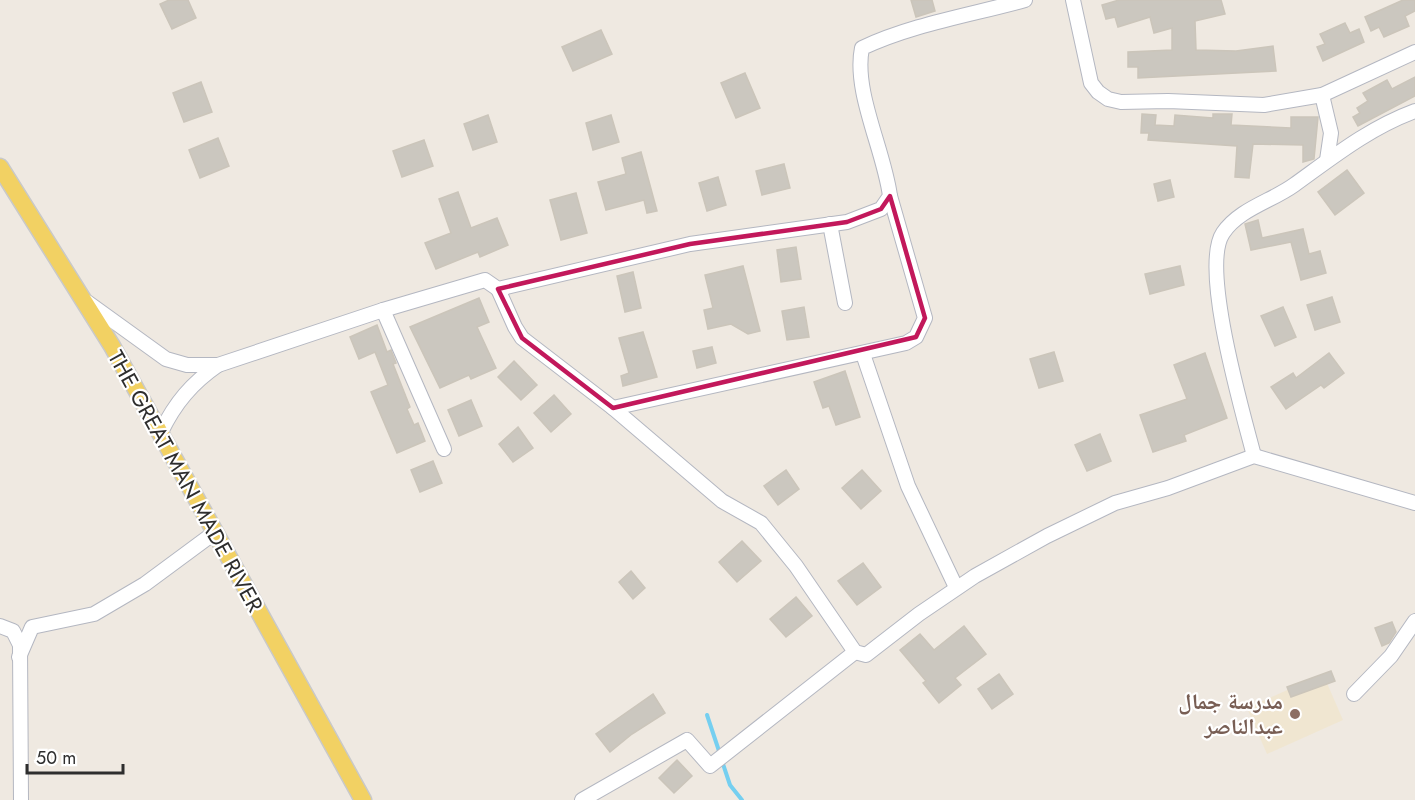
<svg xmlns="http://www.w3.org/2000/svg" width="1415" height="800" viewBox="0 0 1415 800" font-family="Jost,'Noto Naskh Arabic',sans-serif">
	<rect width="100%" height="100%" fill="#efe9e1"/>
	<polygon fill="#f0e6d1" points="1323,674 1343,720 1267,754 1247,708"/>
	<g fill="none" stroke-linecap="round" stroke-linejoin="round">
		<g stroke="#75cff0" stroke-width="4">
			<polyline points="707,715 720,754"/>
			<polyline points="722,761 730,785 742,800"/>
		</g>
	</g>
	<g fill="#cbc7bf" stroke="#cbc5ba" stroke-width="1.5">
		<polygon points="169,0 188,0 196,18 172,29 160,4"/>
		<polygon points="911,0 932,0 935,11 916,17"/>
		<polygon points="1119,0 1221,0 1225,14 1195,21 1196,50 1236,51 1273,46 1276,71 1138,78 1138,67 1128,67 1128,52 1172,50 1172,28 1154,33 1150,17 1118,27 1115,17 1106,19 1102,5"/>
		<polygon points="1403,0 1415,0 1415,11 1405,16 1409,26 1384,37 1379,27 1371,31 1365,17"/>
		<polygon points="1345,23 1350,33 1359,29 1364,42 1323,61 1317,47 1325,44 1320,34"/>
		<polygon points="601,30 612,54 573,71 562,47"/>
		<polygon points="745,73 760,108 736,118 721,83"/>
		<polygon points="1415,77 1415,96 1358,126 1353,117 1360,113 1357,108 1368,101 1363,93 1387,80 1392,89"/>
		<polygon points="201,82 212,112 184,122 173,93"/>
		<polygon points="1142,114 1156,115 1155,125 1174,126 1175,115 1213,118 1213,114 1232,114 1231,125 1291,128 1291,117 1318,117 1314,159 1303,162 1303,145 1253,144 1249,178 1235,177 1237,146 1148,140 1149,133 1141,133"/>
		<polygon points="488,115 497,142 473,150 464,124"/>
		<polygon points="611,115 619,142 593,150 586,123"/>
		<polygon points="218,138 229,166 200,178 189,150"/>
		<polygon points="424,140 433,166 402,177 393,151"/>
		<polygon points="641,152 657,211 647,213 644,200 606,210 598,182 626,174 622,158"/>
		<polygon points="784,164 790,188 762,195 756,171"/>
		<polygon points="1347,170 1364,193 1335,215 1318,192"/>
		<polygon points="718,177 726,205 707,211 699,183"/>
		<polygon points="1170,180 1174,197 1158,201 1154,184"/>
		<polygon points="458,192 471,228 497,218 508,245 480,257 478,252 436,269 425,243 451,233 439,199"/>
		<polygon points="576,193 587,233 561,240 550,200"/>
		<polygon points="1258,220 1262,238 1303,229 1309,254 1320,251 1326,273 1301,280 1291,242 1251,250 1245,224"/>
		<polygon points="796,247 801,279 781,282 777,250"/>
		<polygon points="743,266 760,331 748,334 731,324 708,329 704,310 713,308 705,275"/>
		<polygon points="1180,266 1184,285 1150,294 1145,274"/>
		<polygon points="633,272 641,308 625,312 617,276"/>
		<polygon points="1332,297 1340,322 1315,330 1307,305"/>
		<polygon points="479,298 489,322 477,327 496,368 471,379 469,375 440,388 410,327"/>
		<polygon points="804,307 809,337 787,340 782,311"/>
		<polygon points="1283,307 1296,337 1275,346 1261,316"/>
		<polygon points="377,325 387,352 391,350 396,363 393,364 410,407 407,409 414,425 418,423 425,441 397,453 371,392 388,385 375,352 359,359 350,337"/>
		<polygon points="643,332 657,377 623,386 621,376 629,373 619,338"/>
		<polygon points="712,347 716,363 697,368 693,351"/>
		<polygon points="1054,352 1063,381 1039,388 1030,359"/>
		<polygon points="1205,353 1227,418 1184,435 1186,441 1153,452 1140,415 1187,399 1174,365"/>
		<polygon points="1329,353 1344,373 1324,388 1321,385 1286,409 1271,387 1293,373 1296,378"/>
		<polygon points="514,361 537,385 521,400 498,377"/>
		<polygon points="845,371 860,417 836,425 829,406 823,408 814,382"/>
		<polygon points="554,395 571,414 551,432 534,413"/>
		<polygon points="471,400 482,426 459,436 448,410"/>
		<polygon points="518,427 533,448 513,462 499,444"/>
		<polygon points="1100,434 1111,461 1087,471 1075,445"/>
		<polygon points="433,461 442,483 420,492 411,470"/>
		<polygon points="786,470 799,489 778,505 764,486"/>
		<polygon points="862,470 881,491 861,509 842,488"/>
		<polygon points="742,541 761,561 737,582 719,562"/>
		<polygon points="863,563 881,587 857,605 838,581"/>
		<polygon points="631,571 645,588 633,599 619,582"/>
		<polygon points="796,597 812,616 786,637 770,619"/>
		<polygon points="1392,622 1396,632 1389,643 1382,646 1375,628"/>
		<polygon points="964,626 986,654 955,678 961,685 939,703 923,683 926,681 900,650 920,634 934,650"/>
		<polygon points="1331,671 1335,681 1291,697 1287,687"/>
		<polygon points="999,674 1013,694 992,709 978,689"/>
		<polygon points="653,694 665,713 632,734 610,752 596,734"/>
		<polygon points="677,760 692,776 674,793 659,778"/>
	</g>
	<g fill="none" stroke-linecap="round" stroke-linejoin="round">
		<g stroke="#b4b7c1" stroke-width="16">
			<g id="minor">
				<polyline points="1073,0 1091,83 1098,92 1108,99 1121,102 1168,101 1264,105 1322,95 1415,52"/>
				<polyline points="1322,95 1331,133 1327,160"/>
				<polyline points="830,224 845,303"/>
				<polyline points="498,289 515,327 522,338 613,408 722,501 761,523 796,566 855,652 866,655 919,614 975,576 1047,536 1115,503 1168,488 1254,456 1415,503"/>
				<polyline points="87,302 166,359 187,365 218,365"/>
				<polyline points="383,310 444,449"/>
				<polyline points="863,354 908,486 954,583"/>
				<polyline points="613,408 906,343 916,337 925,318 890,196"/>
				<path d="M161,432C175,403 192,383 218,365L383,310L485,280L498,289L690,244L847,222L881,209L890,196C884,150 853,91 862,48C913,24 971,15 1025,0"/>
				<path d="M1254,456C1243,413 1200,267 1223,233C1239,209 1272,201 1294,185C1333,157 1369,128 1415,111"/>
				<polyline points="0,626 13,631 20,645 21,800"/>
				<polyline points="19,657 32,627 94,614 145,584 214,533"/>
				<polyline points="1354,694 1391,656 1415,621"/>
				<polyline points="582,800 687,740 710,766 855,652"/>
			</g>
		</g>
		<g stroke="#c9c9c9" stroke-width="19">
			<polyline id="major" points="0,167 112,346 363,800"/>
		</g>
		<use href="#minor" stroke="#fff" stroke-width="14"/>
		<use href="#major" stroke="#f2d163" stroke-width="16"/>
	</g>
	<path fill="none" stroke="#c2185b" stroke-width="4.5" stroke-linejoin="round" d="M890,196L925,318L916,337L613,408L522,338L498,289L690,244L847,222L881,209Z"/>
	<circle fill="#8d6e63" stroke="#fff" stroke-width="2" cx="1295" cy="714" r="6"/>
	<g text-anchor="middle" stroke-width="4.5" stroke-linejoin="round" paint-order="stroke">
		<g font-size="22" fill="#2e2e2e" stroke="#fff">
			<text transform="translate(186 481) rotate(61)" y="8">THE GREAT MAN MADE RIVER</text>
		</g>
		<g font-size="22" font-weight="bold" fill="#785e54" stroke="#fff" text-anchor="end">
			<text x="1283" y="709">مدرسة جمال<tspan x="1283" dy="25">عبدالناصر</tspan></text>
		</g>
	</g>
	<path d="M27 764v9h96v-9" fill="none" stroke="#2e2e2e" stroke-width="3"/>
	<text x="36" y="764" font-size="18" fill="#2e2e2e" stroke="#ffffff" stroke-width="4.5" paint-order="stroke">50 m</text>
</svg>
